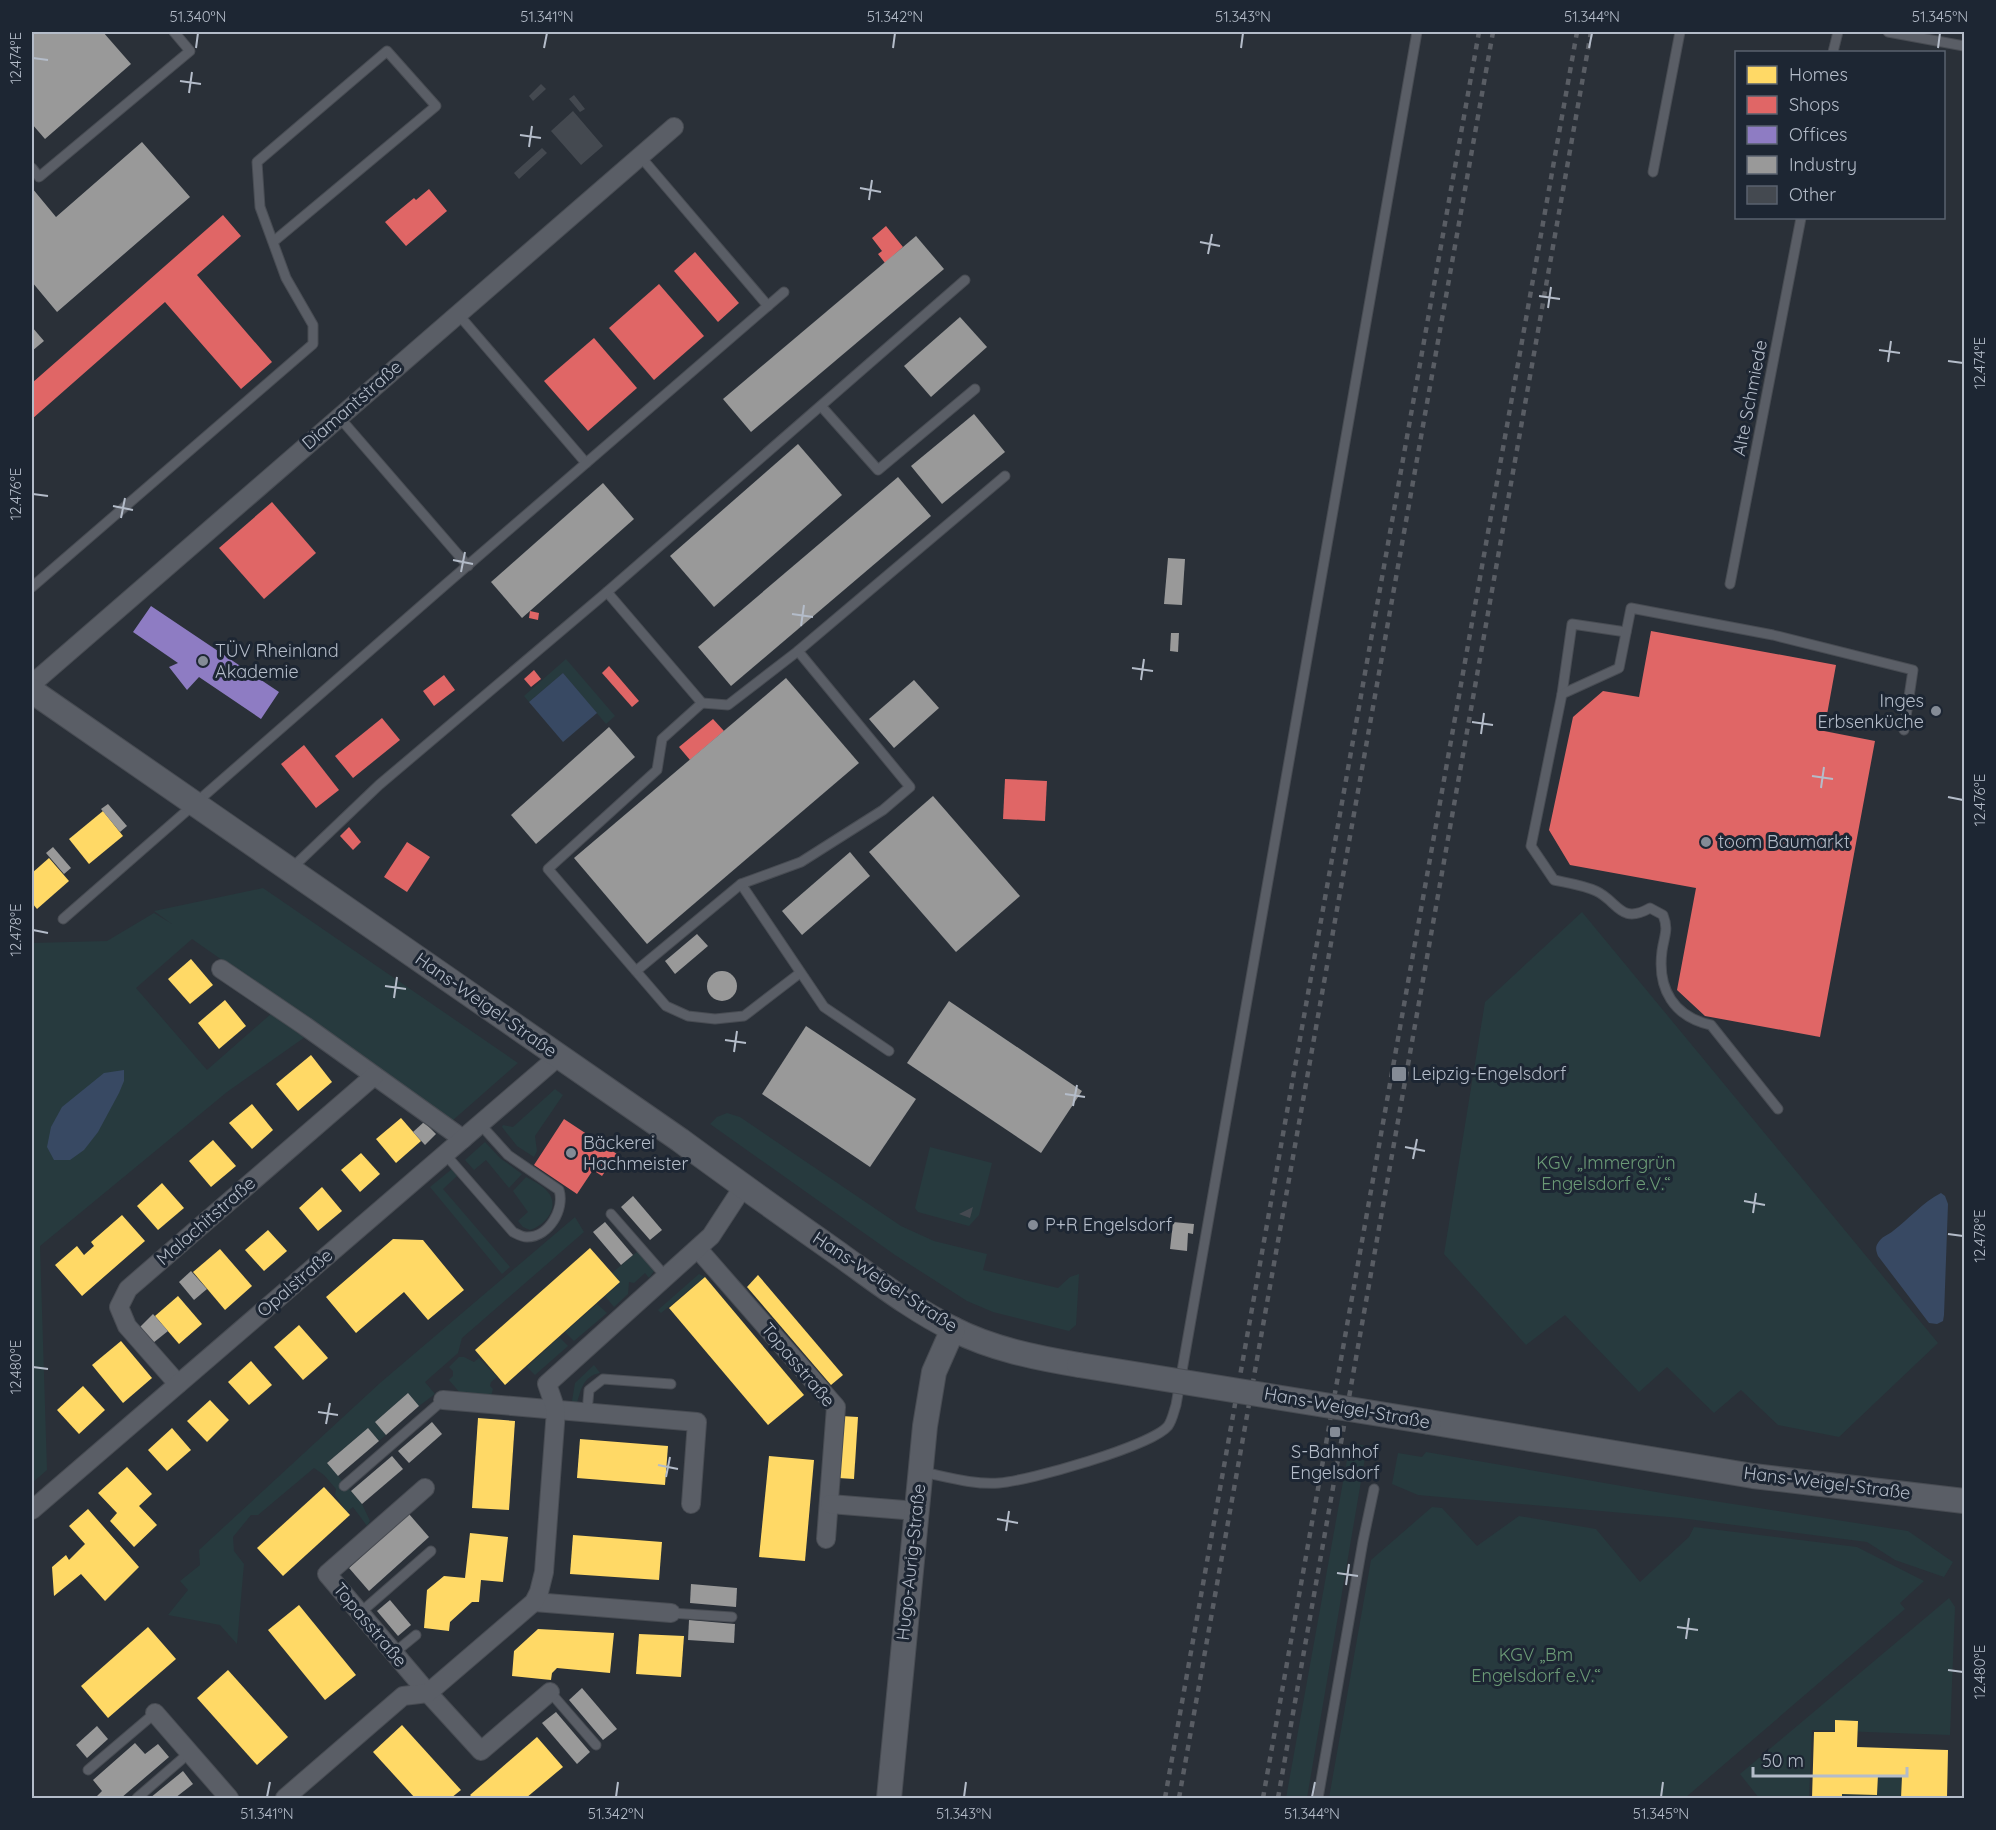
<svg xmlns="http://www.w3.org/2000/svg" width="1996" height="1830" viewBox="0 0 1996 1830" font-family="Quicksand,sans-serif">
	<rect width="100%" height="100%" fill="#2a3038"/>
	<g fill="#273a3e">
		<polygon points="566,659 615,716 606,724 563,673 529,702 524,696"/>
		<polygon points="263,888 518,1063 452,1121 192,939 136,988 207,1070 272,1013 305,1037 227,1092 40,1246 47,1470 32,1483 32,943 107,941 154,913 172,924 154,911"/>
		<polygon points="1582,912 1938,1343 1839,1437 1778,1425 1741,1390 1714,1413 1667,1367 1639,1392 1565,1315 1526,1345 1444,1254 1485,1002"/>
		<polygon points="555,1089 563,1095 535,1136 537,1151 534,1157 517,1146 502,1127 503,1125 513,1127"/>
		<polygon points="727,1113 740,1117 901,1226 934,1241 987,1254 983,1270 1058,1288 1070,1277 1079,1274 1076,1325 1069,1331 993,1312 967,1301 895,1255 710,1124 717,1117"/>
		<polygon points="485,1142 500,1158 522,1174 509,1188 486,1160 474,1170 465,1160"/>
		<polygon points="930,1147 992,1163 979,1215 969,1226 918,1212 915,1208"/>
		<polygon points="452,1169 457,1176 443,1189 510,1267 502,1274 430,1187"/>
		<path d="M526,1177C533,1181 542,1185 547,1191C561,1206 546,1225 530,1230L523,1227L518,1221L528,1212L513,1191Z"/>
		<polygon points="575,1217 584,1232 462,1338 458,1353 425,1382 435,1394 419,1406 408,1393 375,1422 386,1435 379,1441 368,1428 327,1463 362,1504 370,1521 367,1526 353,1507 347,1512 335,1495 336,1489 324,1475 314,1468 258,1515 251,1515 233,1537 234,1551 244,1564 237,1644 220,1625 168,1615 188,1590 180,1581 200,1565 199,1550 380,1383"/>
		<polygon points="638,1251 654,1271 649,1278 645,1273 634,1283 629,1282 628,1294 614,1307 605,1296 620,1283 612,1273"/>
		<polygon points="699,1274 705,1277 661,1313 658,1310"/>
		<polygon points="597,1304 607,1313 574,1341 565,1332"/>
		<polygon points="559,1337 568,1346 535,1375 527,1367"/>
		<polygon points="459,1357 464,1357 474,1362 479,1358 497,1377 491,1382 490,1386 493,1389 491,1396 461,1394 449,1380 453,1376 453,1371 449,1367"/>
		<path d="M594,1365L600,1373C583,1376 581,1390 577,1403L575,1404L572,1401L575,1383Z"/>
		<polygon points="1350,1443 1367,1446 1307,1798 1286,1798"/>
		<polygon points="1426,1452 1662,1493 1908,1531 1953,1562 1944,1577 1895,1560 1867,1542 1859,1541 1680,1518 1418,1495 1392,1484 1398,1453 1422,1457"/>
		<polygon points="1432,1507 1442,1508 1477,1546 1519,1516 1596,1529 1640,1582 1689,1537 1694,1527 1857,1547 1924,1581 1900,1603 1905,1609 1685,1798 1329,1798 1371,1560"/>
		<polygon points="1949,1598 1955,1607 1950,1735 1812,1730 1809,1798 1759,1798 1740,1774"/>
		<polygon points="1878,1775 1902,1776 1901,1798 1842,1798 1842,1794 1877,1795"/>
	</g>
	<g fill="#384963">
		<polygon points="563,673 597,713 563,742 529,702"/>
		<polygon points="124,1070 124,1081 119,1093 98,1132 84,1150 70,1160 54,1160 47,1147 51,1127 62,1107 104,1073"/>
		<path d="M1941,1193L1945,1196L1948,1204L1944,1315L1943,1321L1937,1324L1929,1323L1878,1256C1876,1251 1875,1247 1878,1243C1881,1237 1888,1235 1893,1231C1909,1219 1923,1202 1941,1193Z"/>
	</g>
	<g fill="#ffd966">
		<polygon points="103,811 123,836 89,864 69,839"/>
		<polygon points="49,858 69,881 37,909 32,903 32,873"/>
		<polygon points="191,959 213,985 190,1004 168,979"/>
		<polygon points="225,1000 246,1026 219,1049 198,1023"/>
		<polygon points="311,1055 332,1082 298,1111 276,1084"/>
		<polygon points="252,1104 273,1130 252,1149 229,1123"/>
		<polygon points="401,1118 421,1141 396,1163 376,1139"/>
		<polygon points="213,1140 236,1166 211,1187 189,1161"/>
		<polygon points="361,1153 380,1174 360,1192 341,1170"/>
		<polygon points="162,1183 184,1208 158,1230 137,1206"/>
		<polygon points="322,1187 342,1211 318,1231 299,1208"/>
		<polygon points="122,1215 145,1241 82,1296 55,1265 77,1246 84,1255 94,1246 91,1242"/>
		<polygon points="268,1230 287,1251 264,1271 245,1250"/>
		<polygon points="393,1239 423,1240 464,1290 428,1320 404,1292 356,1333 326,1297"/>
		<polygon points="590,1248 620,1282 505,1385 475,1350"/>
		<polygon points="220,1249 252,1286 225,1310 193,1272"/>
		<polygon points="758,1275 843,1375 831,1385 747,1287"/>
		<polygon points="705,1277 804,1395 768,1425 669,1308"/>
		<polygon points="178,1296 202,1324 179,1344 155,1316"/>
		<polygon points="299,1325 328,1358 303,1380 274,1347"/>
		<polygon points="121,1341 152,1378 123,1403 92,1365"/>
		<polygon points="251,1361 272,1385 249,1405 228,1382"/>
		<polygon points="83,1386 105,1410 79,1434 57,1410"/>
		<polygon points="210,1400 229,1420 207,1442 187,1421"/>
		<polygon points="841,1416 858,1417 854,1479 838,1478"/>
		<polygon points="478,1418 515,1421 509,1510 472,1508"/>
		<polygon points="172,1428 191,1450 167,1471 148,1450"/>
		<polygon points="580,1439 668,1446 665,1485 577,1478"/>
		<polygon points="769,1456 814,1460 805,1561 759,1557"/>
		<polygon points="127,1467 152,1494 139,1506 157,1525 134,1547 110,1521 117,1513 98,1493"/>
		<polygon points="324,1487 350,1515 283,1576 257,1548"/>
		<polygon points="88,1509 139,1567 105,1601 81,1574 54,1596 52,1567 66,1555 69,1560 85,1544 69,1526"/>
		<polygon points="470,1533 508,1537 503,1582 481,1580 479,1602 472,1602 450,1622 449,1631 424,1628 427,1590 444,1576 465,1578"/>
		<polygon points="573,1535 662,1542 659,1580 570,1574"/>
		<polygon points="299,1605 356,1675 325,1700 268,1630"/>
		<polygon points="148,1627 176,1659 108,1718 81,1686"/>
		<polygon points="538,1629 614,1633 610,1673 557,1668 552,1673 551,1680 512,1676 514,1651"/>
		<polygon points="639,1634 684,1636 681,1677 636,1674"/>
		<polygon points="228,1670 288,1737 257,1765 197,1698"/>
		<polygon points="1835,1720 1858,1721 1857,1747 1948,1750 1947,1798 1901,1798 1902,1776 1878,1775 1877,1795 1842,1794 1842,1798 1812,1798 1814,1732 1835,1732"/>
		<polygon points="402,1725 461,1790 451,1798 415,1798 373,1752"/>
		<polygon points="537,1737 563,1767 526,1798 473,1798 470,1795"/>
	</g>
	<g fill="#e06666">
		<polygon points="429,189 447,211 406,246 385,222 414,198 416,200"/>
		<polygon points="223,215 241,236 197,275 272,362 241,389 165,302 32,419 32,383"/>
		<polygon points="886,226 903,247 885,263 878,254 882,251 872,238"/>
		<polygon points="695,252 739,303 718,322 674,271"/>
		<polygon points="659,284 704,336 654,380 609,328"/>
		<polygon points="594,338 637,388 588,431 544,381"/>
		<polygon points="272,502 316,553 264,599 219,548"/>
		<polygon points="530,611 539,613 538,620 529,618"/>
		<polygon points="1651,631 1836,665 1824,731 1875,741 1820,1037 1705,1016 1677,990 1696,888 1570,865 1549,830 1573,717 1603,691 1639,697"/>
		<polygon points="609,666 639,701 632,707 602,673"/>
		<polygon points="534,670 541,679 531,687 524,679"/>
		<polygon points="444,675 455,690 434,706 423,691"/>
		<polygon points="382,718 400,740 353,778 335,756"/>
		<polygon points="713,719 724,731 690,760 679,747"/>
		<polygon points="304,745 339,790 316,808 281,764"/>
		<polygon points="1005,779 1047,781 1045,821 1003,819"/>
		<polygon points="349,827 361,842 353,850 340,836"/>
		<polygon points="407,842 430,857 407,892 384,877"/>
		<polygon points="564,1119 617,1154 602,1176 593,1170 577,1194 534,1165"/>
	</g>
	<polygon fill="#8e7cc3" points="151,606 279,692 261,719 199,677 187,690 169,667 178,663 133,632"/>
	<g fill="#999">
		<polygon points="32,32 103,32 131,64 45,139 32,124"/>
		<polygon points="142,142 190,197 57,312 32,282 32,188 56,217"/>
		<polygon points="916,236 944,269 751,432 723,399"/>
		<polygon points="960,317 987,347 931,397 904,366"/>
		<polygon points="32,327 44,341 32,351"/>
		<polygon points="974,414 1005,452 942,504 911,466"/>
		<polygon points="798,444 842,495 714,607 670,556"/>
		<polygon points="898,477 931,516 731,686 698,647"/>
		<polygon points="603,483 634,519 522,618 491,582"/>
		<polygon points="1168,558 1185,559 1182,605 1164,604"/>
		<polygon points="1171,633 1179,633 1178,652 1170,651"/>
		<polygon points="786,678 859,763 647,944 574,858"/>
		<polygon points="914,680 939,708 894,748 869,719"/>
		<polygon points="609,727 635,757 536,844 511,815"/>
		<polygon points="933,796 1020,896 956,952 869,852"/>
		<polygon points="108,804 127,826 120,832 101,809"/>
		<polygon points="53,847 71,868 64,874 46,853"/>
		<polygon points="850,852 870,876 802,935 782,911"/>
		<polygon points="697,934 708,946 675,974 665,961"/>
		<circle cx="722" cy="986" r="15"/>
		<polygon points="949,1001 1082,1091 1041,1153 907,1063"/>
		<polygon points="806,1026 916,1099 870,1167 762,1094"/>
		<polygon points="424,1122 436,1134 425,1145 413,1132"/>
		<polygon points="633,1196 662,1230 650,1240 621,1207"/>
		<polygon points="605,1222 633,1255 621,1265 593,1232"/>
		<polygon points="1173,1222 1194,1224 1193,1234 1188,1233 1187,1251 1170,1249"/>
		<polygon points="191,1271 207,1289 194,1300 179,1282"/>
		<polygon points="153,1314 168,1331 153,1343 140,1327"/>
		<polygon points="408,1393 419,1406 386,1435 375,1422"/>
		<polygon points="432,1422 442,1434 409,1463 398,1451"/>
		<polygon points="368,1428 379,1441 338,1476 327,1463"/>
		<polygon points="392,1456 403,1469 362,1504 351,1491"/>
		<polygon points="409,1514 429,1537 369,1591 349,1568"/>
		<polygon points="691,1584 737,1588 736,1607 690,1603"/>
		<polygon points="390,1600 411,1625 398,1636 377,1611"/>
		<polygon points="689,1620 735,1624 734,1643 688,1640"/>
		<polygon points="582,1688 617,1729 603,1740 569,1700"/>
		<polygon points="556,1712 590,1752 577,1764 542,1723"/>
		<polygon points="97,1726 108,1739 87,1758 76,1745"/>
		<polygon points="135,1743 145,1754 158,1744 169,1757 121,1798 98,1798 96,1797 102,1791 93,1780"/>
		<polygon points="183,1771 193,1784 175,1798 150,1798"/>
	</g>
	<g fill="#444950">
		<polygon points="541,84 546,89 533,101 529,96"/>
		<polygon points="574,95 585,109 580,112 569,99"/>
		<polygon points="573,111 603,146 581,165 551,131"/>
		<polygon points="542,148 547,153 519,179 514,173"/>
		<polygon points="973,1207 970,1218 959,1214"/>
	</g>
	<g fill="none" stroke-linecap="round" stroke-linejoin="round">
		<g stroke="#484c53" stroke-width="11">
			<g id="service">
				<polyline points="1888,32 1964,46"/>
				<polyline points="1833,52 1838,32"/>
				<polyline points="640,156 768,306"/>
				<polyline points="32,168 39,177 190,51 174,32"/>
				<polyline points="1653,172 1680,32"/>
				<polyline points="458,314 586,463"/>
				<polyline points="821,406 878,470 975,389"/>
				<polyline points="339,417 468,566"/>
				<polyline points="1730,584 1801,218"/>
				<polyline points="32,587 313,344 313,325 286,278 260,207 257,162 387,51 436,106 273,242"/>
				<polyline points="607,592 702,703 662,739 657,770 548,869 666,1006 688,1016 715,1019 744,1016 800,973"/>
				<polyline points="798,651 1005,476"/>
				<polyline points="1562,694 1572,624 1626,632"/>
				<polyline points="292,868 379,785 607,592 965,280"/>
				<polyline points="741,884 824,1007 889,1051"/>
				<polyline points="63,919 445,585 784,292"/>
				<polyline points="636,971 741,884 801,862 883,810 910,787 798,651 728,705 702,703"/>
				<path d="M1778,1109L1711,1025C1674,1017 1657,989 1662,951C1664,936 1669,930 1663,915L1650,908C1620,925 1618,901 1596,891C1583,885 1568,883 1554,880L1531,846L1562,694L1619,668L1631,608L1773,635L1913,670L1904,730"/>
				<path d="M445,1154L513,1232C517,1234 522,1237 527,1237C549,1237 565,1209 559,1190L508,1155L480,1124"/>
				<polyline points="611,1214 666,1277"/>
				<polyline points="587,1412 589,1390 603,1379 671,1384"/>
				<path d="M922,1472C947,1477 974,1485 999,1483C1028,1481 1152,1446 1168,1426C1172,1421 1174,1411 1176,1405L1417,32"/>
				<polyline points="344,1486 443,1400"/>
				<polyline points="360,1613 431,1551"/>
				<polyline points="671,1613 732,1617"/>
				<polyline points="394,1653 416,1635"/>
				<polyline points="550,1692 596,1745"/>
				<polyline points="88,1770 155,1713"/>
				<polyline points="137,1798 189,1753"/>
				<polyline points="1318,1798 1363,1541 1374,1489"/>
			</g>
		</g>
		<g stroke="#484c53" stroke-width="20">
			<g id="minor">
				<polyline points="32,684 674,127"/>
				<polyline points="221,969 305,1026 463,1139"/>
				<polyline points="698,1249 836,1407 826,1539"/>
				<polyline points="178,1384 127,1326 119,1307 128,1289 374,1076"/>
				<polyline points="443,1400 697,1422 691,1504"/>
				<polyline points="425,1488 327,1574 428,1693 481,1751 550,1692"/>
				<polyline points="830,1504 917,1511"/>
				<polyline points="32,1510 559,1056"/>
				<polyline points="534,1602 671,1613"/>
				<polyline points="155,1713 229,1798"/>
				<polyline points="285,1798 403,1696 428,1693 534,1602 539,1592 544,1572 556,1410 547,1384 711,1236 743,1187"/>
			</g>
		</g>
		<g stroke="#484c53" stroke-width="26">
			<g id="tertiary">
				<path d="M32,691L680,1140C734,1180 788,1218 843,1257C878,1282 914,1310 953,1329C992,1349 1037,1358 1079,1365"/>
				<polyline points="1429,1422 1753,1476 1964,1501"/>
				<polyline points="889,1798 925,1426 934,1372 953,1329"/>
			</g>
		</g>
		<use href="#service" stroke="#5a5e66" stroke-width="9"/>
		<use href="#minor" stroke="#5a5e66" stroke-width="18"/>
		<use href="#tertiary" stroke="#5a5e66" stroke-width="24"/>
		<g stroke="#595d64" stroke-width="4.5" stroke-dasharray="6 6" stroke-linecap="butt">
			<polyline points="1165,1798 1479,32"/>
			<polyline points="1179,1798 1493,32"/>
			<polyline points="1263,1798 1577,32"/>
			<polyline points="1278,1798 1591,32"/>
		</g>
		<g stroke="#484c53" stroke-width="26" stroke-linecap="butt">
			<polyline id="tertiary-bridge" points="1079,1365 1429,1422"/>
		</g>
		<use href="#tertiary-bridge" stroke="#5a5e66" stroke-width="24"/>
	</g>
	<path fill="none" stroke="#b4bcc9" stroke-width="2" d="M196,48L198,33M544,48L547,33M893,48L895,33M1241,48L1243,33M1589,48L1592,33M1938,48L1940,33M33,58L48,60M180,81L201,84M189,93L192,72M520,135L541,138M529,147L532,126M860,188L881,192M869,200L872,180M1200,242L1220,246M1208,254L1212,234M1539,296L1560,299M1548,308L1551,287M1879,350L1900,353M1948,361L1963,363M1888,362L1891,341M33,494L48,496M113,506L133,510M121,518L125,498M453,560L473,564M461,572L465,552M792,614L813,617M801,626L804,605M1132,668L1153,671M1141,680L1144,659M1472,722L1493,725M1481,734L1484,713M1812,776L1833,779M1821,788L1824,767M1948,797L1963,800M33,930L48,933M385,986L406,989M394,998L397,977M725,1040L746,1043M734,1052L737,1031M1065,1094L1085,1097M1073,1106L1077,1085M1405,1147L1425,1151M1413,1159L1417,1139M1744,1201L1765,1205M1753,1213L1756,1193M1948,1234L1963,1236M33,1367L48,1369M318,1412L338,1415M326,1424L330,1403M658,1465L678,1469M666,1477L670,1457M997,1519L1018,1523M1006,1531L1009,1511M1337,1573L1358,1576M1346,1585L1349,1564M1677,1627L1698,1630M1686,1639L1689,1618M1948,1670L1963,1672M267,1797L270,1782M616,1797L618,1782M964,1797L966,1782M1312,1797L1315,1782M1661,1797L1663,1782"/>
	<g fill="#848b96" stroke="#1d2633" stroke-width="2">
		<circle cx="203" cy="661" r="6"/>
		<circle cx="1936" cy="711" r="6"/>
		<circle cx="1706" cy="842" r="6"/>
		<rect x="1391" y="1066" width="16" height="16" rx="3"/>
		<circle cx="571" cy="1153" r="6"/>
		<circle cx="1033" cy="1225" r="6"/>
		<rect x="1329" y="1426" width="12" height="12" rx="3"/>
	</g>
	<g text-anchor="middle" stroke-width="6" stroke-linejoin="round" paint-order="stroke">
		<g font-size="18" fill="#b4bcc9" stroke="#1d2633">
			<text transform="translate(1750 398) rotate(-79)" y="6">Alte Schmiede</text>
			<text transform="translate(352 405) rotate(-41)" y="6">Diamantstraße</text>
			<text transform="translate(486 1005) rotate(35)" y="6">Hans-Weigel-Straße</text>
			<text transform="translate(206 1221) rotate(-41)" y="6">Malachitstraße</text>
			<text transform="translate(885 1282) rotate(33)" y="6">Hans-Weigel-Straße</text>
			<text transform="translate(295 1283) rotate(-41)" y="6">Opalstraße</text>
			<text transform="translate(798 1365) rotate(50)" y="6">Topasstraße</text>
			<text transform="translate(1347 1408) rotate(10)" y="6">Hans-Weigel-Straße</text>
			<text transform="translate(1827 1483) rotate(7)" y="6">Hans-Weigel-Straße</text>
			<text transform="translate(911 1562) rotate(-84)" y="6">Hugo-Aurig-Straße</text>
			<text transform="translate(370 1625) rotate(50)" y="6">Topasstraße</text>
		</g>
		<g font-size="18" fill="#b4bcc9" stroke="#1d2633" text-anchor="start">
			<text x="215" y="657">TÜV Rheinland<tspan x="215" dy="21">Akademie</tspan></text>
			<text x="1924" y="707" text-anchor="end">Inges<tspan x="1924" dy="21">Erbsenküche</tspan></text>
			<text x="1718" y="848">toom Baumarkt</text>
			<text x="1412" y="1080">Leipzig-Engelsdorf</text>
			<text x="583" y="1149">Bäckerei<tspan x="583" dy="21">Hachmeister</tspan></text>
			<text x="1045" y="1231">P+R Engelsdorf</text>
			<text x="1335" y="1458" text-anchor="middle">S-Bahnhof<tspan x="1335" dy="21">Engelsdorf</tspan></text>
		</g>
		<g font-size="18" fill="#6b9a76" stroke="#1d2633">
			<text x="1606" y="1169">KGV „Immergrün<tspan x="1606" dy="21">Engelsdorf e.V.“</tspan></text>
			<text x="1536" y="1661">KGV „Bm<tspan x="1536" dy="21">Engelsdorf e.V.“</tspan></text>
		</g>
	</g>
	<rect width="1996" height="1830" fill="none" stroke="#1d2633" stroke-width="66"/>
	<rect x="1735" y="51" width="210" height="168" fill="#1d2633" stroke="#59626f" stroke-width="1.5"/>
	<rect x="1747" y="66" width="30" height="18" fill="#ffd966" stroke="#59626f" stroke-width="1.5"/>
	<text x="1789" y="81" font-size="18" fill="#b4bcc9">Homes</text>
	<rect x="1747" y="96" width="30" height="18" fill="#e06666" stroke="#59626f" stroke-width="1.5"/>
	<text x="1789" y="111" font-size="18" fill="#b4bcc9">Shops</text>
	<rect x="1747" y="126" width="30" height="18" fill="#8e7cc3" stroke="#59626f" stroke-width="1.5"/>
	<text x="1789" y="141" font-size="18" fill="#b4bcc9">Offices</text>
	<rect x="1747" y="156" width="30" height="18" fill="#999999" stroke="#59626f" stroke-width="1.5"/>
	<text x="1789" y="171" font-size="18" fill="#b4bcc9">Industry</text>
	<rect x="1747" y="186" width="30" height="18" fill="#444950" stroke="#59626f" stroke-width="1.5"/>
	<text x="1789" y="201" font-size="18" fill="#b4bcc9">Other</text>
	<path d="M1753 1767v9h154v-9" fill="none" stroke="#b4bcc9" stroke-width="3"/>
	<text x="1762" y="1767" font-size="18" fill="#b4bcc9" stroke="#1d2633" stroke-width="4.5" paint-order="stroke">50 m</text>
	<rect x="33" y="33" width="1930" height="1764" fill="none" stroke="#b4bcc9" stroke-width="2"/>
	<g font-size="15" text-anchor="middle" fill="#b4bcc9">
		<text x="198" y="22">51.340°N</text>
		<text x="547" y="22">51.341°N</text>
		<text x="895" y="22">51.342°N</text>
		<text x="1243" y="22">51.343°N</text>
		<text x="1592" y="22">51.344°N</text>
		<text x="1940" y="22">51.345°N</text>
		<text transform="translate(16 58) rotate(-90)" y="5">12.474°E</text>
		<text transform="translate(1980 363) rotate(-90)" y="5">12.474°E</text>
		<text transform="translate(16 494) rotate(-90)" y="5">12.476°E</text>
		<text transform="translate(1980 800) rotate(-90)" y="5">12.476°E</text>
		<text transform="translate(16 930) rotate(-90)" y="5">12.478°E</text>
		<text transform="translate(1980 1236) rotate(-90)" y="5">12.478°E</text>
		<text transform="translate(16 1367) rotate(-90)" y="5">12.480°E</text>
		<text transform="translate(1980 1672) rotate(-90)" y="5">12.480°E</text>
		<text x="267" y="1819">51.341°N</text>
		<text x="616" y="1819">51.342°N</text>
		<text x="964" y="1819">51.343°N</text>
		<text x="1312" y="1819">51.344°N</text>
		<text x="1661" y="1819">51.345°N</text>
	</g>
</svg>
